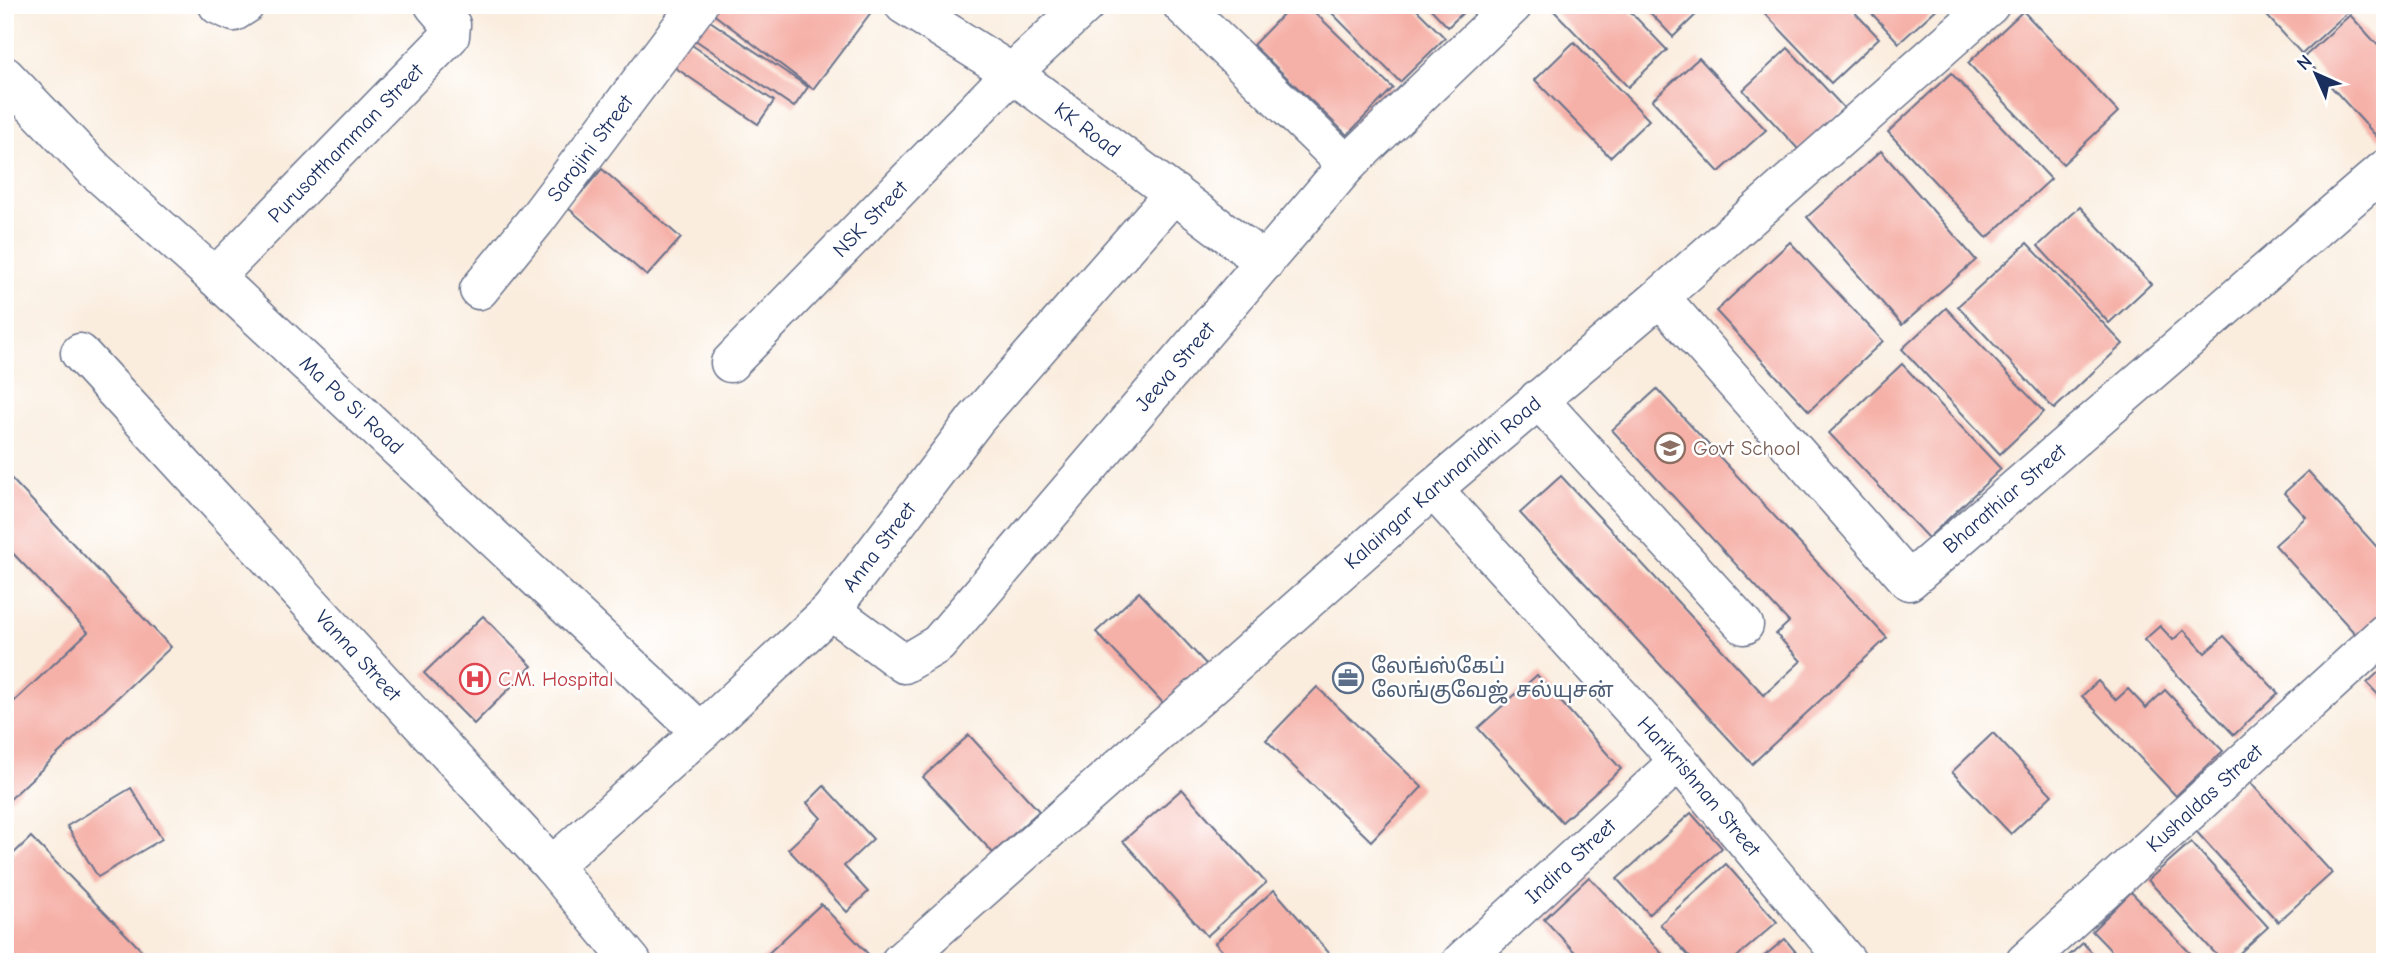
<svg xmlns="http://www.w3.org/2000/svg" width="2390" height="967" viewBox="0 0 2390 967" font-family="'Comic Neue','Noto Sans Tamil',sans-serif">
	<rect width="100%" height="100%" fill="#fff"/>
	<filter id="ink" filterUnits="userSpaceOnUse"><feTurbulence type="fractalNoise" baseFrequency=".0143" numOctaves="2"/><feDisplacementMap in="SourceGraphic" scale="14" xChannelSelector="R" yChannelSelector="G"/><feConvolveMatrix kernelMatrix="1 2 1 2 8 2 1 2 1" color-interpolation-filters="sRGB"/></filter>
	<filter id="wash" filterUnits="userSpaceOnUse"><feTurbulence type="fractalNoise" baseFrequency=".00686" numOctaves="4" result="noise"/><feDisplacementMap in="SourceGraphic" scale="28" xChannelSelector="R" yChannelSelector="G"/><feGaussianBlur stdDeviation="1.57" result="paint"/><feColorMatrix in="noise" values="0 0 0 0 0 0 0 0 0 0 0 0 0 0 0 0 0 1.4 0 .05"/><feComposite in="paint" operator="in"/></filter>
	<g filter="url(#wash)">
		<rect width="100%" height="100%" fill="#faedde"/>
		<g id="blocks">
			<g fill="#f5b0a7">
				<polygon points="711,5 865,5 872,11 813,89 708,10"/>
				<polygon points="1292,5 1307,5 1393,88 1347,135 1253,45"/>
				<polygon points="1324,5 1412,5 1445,38 1400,82"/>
				<polygon points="1427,5 1471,5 1448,27"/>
				<polygon points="1558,5 1624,5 1667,50 1628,87 1553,10"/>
				<polygon points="1643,5 1706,5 1673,37"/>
				<polygon points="1757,5 1848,5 1879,38 1831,83"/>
				<polygon points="1864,5 1941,5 1899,43"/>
				<polygon points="2257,5 2342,5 2348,12 2302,54"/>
				<polygon points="2023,11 2118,112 2063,164 1968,63"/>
				<polygon points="701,15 808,87 794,107 688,35"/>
				<polygon points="2350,15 2385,53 2385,134 2379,139 2304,57"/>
				<polygon points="683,39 774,101 758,124 667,62"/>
				<polygon points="1574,42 1649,120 1610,157 1535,80"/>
				<polygon points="1788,48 1844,108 1799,150 1743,90"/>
				<polygon points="1699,58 1766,130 1719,172 1652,100"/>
				<polygon points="1951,73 2051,179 1987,238 1888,132"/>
				<polygon points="1881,151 1976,260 1902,325 1807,217"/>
				<polygon points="602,169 681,238 647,276 568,208"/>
				<polygon points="2080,207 2151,284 2109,323 2038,246"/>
				<polygon points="1790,242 1883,341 1809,411 1716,311"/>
				<polygon points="2027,243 2123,344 2054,409 1958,306"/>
				<polygon points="1946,308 2044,412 2000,454 1902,349"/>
				<polygon points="1902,364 2001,469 1928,538 1829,433"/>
				<polygon points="1657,389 1887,638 1752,764 1520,513 1561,476 1764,695 1801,661 1776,634 1789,622 1612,430"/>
				<polygon points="2308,471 2385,556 2385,614 2359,638 2275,545 2306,517 2284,493"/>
				<polygon points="5,472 171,647 5,804 5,710 88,632 5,545"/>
				<polygon points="1139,592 1207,665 1165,705 1096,632"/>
				<polygon points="483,616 532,666 474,724 424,673"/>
				<polygon points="2160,626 2173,640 2184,630 2205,653 2224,636 2278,693 2234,735 2144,640"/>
				<polygon points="2385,666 2385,702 2367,683"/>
				<polygon points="1537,675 1621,769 1562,822 1478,728"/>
				<polygon points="2098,681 2116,700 2128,689 2146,708 2165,690 2223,751 2176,796 2082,696"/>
				<polygon points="1317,687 1422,787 1371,841 1266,740"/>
				<polygon points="1993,733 2052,795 2011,834 1952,772"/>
				<polygon points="969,735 1039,811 993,853 923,777"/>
				<polygon points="2249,781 2332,873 2278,922 2195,830"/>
				<polygon points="824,786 873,839 844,866 868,892 847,912 788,849 821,818 807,803"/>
				<polygon points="131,788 162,839 98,877 67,826"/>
				<polygon points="1182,789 1266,883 1207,936 1123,841"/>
				<polygon points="1691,813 1722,848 1649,914 1617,879"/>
				<polygon points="31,837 153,962 5,962 5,862"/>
				<polygon points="2191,842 2268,927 2230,962 2223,962 2148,880"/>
				<polygon points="1726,864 1777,922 1731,962 1694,962 1660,924"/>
				<polygon points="1589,877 1670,962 1584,962 1544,919"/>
				<polygon points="1274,890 1337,962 1232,962 1215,943"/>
				<polygon points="2131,892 2199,962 2122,962 2092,931"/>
				<polygon points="821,904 871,957 866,962 759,962"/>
				<polygon points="1785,939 1804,962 1757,962"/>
				<polygon points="2083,943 2101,962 2062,962"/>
			</g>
		</g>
	</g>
	<g filter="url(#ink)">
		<use href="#blocks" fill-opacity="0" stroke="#69728b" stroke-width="2"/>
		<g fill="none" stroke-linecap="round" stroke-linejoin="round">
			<g stroke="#69728b" stroke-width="41">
				<g id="minor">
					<polyline points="218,5 234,12 245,5"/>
					<path id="s1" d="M904,5L1012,73L1265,262"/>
					<polyline points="1182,5 1347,165"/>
					<path id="s2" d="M5,76L95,170L215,277L701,732"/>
					<path id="s3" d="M215,277L450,36L451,25L434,5"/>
					<path id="s4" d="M479,290L536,220L698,5"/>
					<path id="s5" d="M1660,297L1909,581L2385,169"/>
					<path id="s6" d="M80,353L552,866L632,962"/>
					<path id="s7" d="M730,363L1012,73L1085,5"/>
					<polyline points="1538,399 1744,625"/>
					<path id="s8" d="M1433,489L1679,761L1847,962"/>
					<path id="s9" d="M831,610L904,664L938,644L1347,165L1513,5"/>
					<path id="s10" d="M552,866L701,732L831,610L976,419L1174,193"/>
					<path id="s11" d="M900,962L1433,489L1660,297L1990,5"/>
					<path id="s12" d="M1461,962L1679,761"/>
					<path id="s13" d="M2025,962L2385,633"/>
				</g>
			</g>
			<use href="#minor" stroke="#fff" stroke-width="38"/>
		</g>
	</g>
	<defs>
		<g id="school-ring" transform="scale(1.575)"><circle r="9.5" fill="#fff" stroke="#8d6e63" stroke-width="1.5"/><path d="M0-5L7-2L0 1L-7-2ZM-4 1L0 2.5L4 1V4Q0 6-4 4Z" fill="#8d6e63"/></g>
		<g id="office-ring" transform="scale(1.575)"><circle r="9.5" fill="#fff" stroke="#5c6f8a" stroke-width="1.5"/><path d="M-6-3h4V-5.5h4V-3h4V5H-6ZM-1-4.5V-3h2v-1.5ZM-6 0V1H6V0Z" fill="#5c6f8a"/></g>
		<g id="hospital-ring" transform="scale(1.575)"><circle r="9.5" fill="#fff" stroke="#e0444e" stroke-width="1.5"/><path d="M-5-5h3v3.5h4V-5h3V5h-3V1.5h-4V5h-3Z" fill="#e0444e"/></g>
	</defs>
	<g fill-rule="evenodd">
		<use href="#school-ring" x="1670" y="448"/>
		<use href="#office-ring" x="1348" y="678"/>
		<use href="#hospital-ring" x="475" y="679"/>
	</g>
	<g text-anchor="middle" stroke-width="5" stroke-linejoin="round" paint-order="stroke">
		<g font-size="21" fill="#1b2f5e" stroke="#fff">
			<text dy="7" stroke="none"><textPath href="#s1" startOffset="222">KK Road</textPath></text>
			<text dy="7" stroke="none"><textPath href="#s3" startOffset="187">Purusotthamman Street</textPath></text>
			<text dy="7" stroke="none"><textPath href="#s4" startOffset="180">Sarojini Street</textPath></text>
			<text dy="7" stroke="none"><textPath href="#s7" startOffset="201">NSK Street</textPath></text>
			<text dy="7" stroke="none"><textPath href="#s9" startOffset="495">Jeeva Street</textPath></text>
			<text dy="7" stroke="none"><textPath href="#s2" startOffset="478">Ma Po Si Road</textPath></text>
			<text dy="7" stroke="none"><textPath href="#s11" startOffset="724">Kalaingar Karunanidhi Road</textPath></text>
			<text dy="7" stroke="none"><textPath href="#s5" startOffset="504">Bharathiar Street</textPath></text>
			<text dy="7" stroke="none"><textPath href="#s10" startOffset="458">Anna Street</textPath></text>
			<text dy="7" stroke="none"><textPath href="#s6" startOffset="411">Vanna Street</textPath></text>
			<text dy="7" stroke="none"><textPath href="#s8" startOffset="399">Harikrishnan Street</textPath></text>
			<text dy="7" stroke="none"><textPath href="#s13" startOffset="243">Kushaldas Street</textPath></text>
			<text dy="7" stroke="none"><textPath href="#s12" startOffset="149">Indira Street</textPath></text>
		</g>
		<g font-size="21" fill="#785e54" stroke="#fff" text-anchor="start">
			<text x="1693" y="455">Govt School</text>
		</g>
		<g font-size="21" fill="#4e5e75" stroke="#fff" text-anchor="start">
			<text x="1371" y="673">லேங்ஸ்கேப்<tspan x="1371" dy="24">லேங்குவேஜ் சல்யுசன்</tspan></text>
		</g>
		<g font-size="21" fill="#be3a42" stroke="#fff" text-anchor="start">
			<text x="498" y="686">C.M. Hospital</text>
		</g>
	</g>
	<rect width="2390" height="967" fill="none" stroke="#fff" stroke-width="28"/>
	<g transform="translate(2316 74) rotate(315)" stroke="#ffffff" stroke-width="5" paint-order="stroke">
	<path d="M0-5L12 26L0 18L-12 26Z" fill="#1b2f5e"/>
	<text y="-10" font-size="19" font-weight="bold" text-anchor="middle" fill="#1b2f5e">N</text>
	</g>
</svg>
